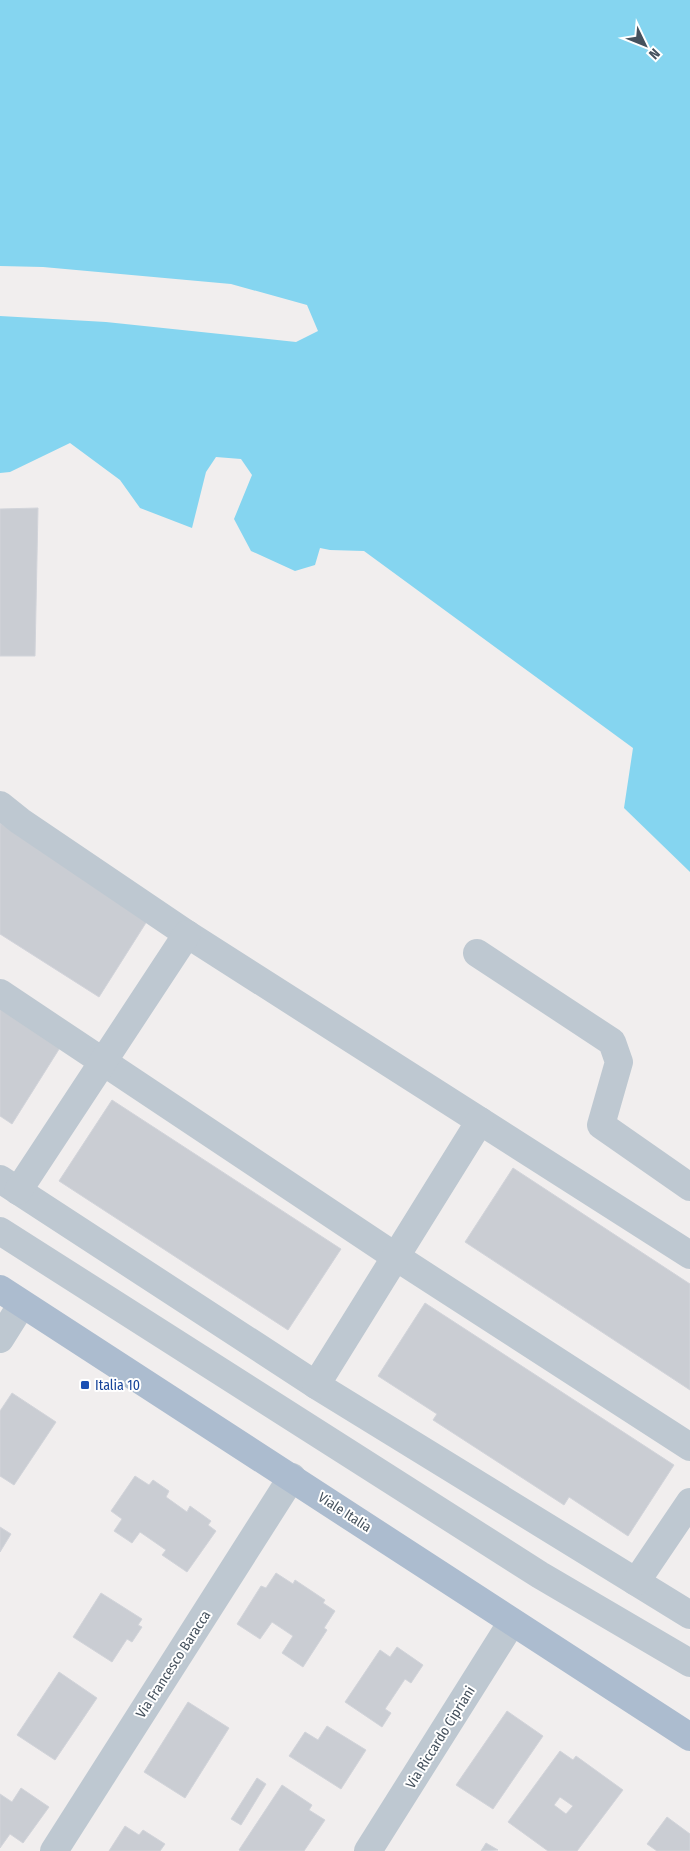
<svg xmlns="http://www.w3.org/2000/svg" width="690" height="1851" viewBox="0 0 690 1851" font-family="'Fira Sans Condensed',sans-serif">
	<rect width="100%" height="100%" fill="#f1eeee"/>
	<polygon fill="#85d5f0" points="0,0 690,0 690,872 624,808 633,748 364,551 330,550 320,548 315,565 295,571 251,551 234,519 252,475 241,459 216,457 206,472 192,528 140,508 120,480 70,443 10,472 0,473 0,316 106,322 296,342 318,331 307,305 231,284 43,267 0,266"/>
	<g fill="#cacdd3" stroke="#d2d4da" fill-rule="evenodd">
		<polygon points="38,508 35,656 0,656 0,509"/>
		<polygon points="0,823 149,918 99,997 0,934"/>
		<polygon points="0,1006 61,1046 12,1124 0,1116"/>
		<polygon points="112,1100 341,1249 288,1330 59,1181"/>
		<polygon points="513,1168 690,1284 690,1390 465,1242"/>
		<polygon points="425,1303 674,1465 628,1536 569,1497 564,1505 433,1420 437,1414 378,1376"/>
		<polygon points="12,1393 56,1422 14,1485 0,1476 0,1411"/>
		<polygon points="135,1476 149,1485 153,1480 169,1491 166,1497 187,1512 190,1506 211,1521 208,1525 216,1531 187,1572 162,1555 166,1550 140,1532 132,1543 114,1531 122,1519 111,1511"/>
		<polygon points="0,1527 11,1534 0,1552"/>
		<polygon points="276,1573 293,1584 295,1580 325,1600 323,1603 335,1611 324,1628 327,1630 303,1667 282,1653 293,1636 272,1622 260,1639 237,1624 261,1586 266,1588"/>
		<polygon points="101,1593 142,1619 138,1625 142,1627 132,1642 127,1639 112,1662 73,1637"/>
		<polygon points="397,1647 423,1665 411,1683 405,1679 385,1709 391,1713 382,1727 345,1702 380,1650 390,1657"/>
		<polygon points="59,1672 97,1698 55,1760 17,1735"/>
		<polygon points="188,1702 229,1728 185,1798 144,1772"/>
		<polygon points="507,1711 543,1736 493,1809 456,1785"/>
		<polygon points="327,1726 366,1750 341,1789 289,1756 305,1732 318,1740"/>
		<path d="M560,1751L573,1760L576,1756L623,1790L577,1851H548L508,1822ZM560,1797L573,1806L566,1814L554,1805Z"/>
		<polygon points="257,1778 266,1784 241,1825 231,1819"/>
		<polygon points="282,1785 312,1805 309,1810 325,1820 304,1851 241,1851 239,1850"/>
		<polygon points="21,1788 49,1807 23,1843 10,1834 0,1848 0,1794 12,1802"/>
		<polygon points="667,1817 690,1834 690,1851 657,1851 647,1844"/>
		<polygon points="125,1826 139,1835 143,1830 165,1844 160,1851 109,1851"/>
		<polygon points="486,1843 498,1850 481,1851"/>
	</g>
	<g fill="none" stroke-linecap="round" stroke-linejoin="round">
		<g stroke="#bec8d1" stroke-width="28">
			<polyline points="0,805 20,821 187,934 690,1255"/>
			<polyline points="477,953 612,1042 619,1062 601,1125 690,1187"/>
			<polyline points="0,993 396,1257 690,1447"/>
			<polyline points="0,1179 316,1385 690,1615"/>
			<polyline points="18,1191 187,934"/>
			<polyline points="0,1231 540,1575 690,1663"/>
			<polyline points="0,1339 22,1304"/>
			<polyline points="316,1385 480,1121"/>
			<polyline points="636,1582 690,1502"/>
			<polyline points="54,1851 292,1477"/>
			<polyline points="368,1851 512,1622"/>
		</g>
		<polyline stroke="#acbccf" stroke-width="28" points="0,1289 690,1737"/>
	</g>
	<rect fill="#1a4fb4" stroke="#fff" stroke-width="2" x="80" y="1380" width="10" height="10" rx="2.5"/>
	<g text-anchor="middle" stroke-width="4" stroke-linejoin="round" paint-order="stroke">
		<g font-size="14" fill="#164399" stroke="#fff" text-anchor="start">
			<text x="95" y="1390">Italia 10</text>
		</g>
		<g font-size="14" fill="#45515d" stroke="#fff">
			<text transform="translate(345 1512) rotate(33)" y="5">Viale Italia</text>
			<text transform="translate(173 1664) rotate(-57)" y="5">Via Francesco Baracca</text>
			<text transform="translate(440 1737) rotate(-58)" y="5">Via Riccardo Cipriani</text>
		</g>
	</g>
	<g transform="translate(645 45) rotate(133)" stroke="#ffffff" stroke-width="4" paint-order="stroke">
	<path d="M0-4L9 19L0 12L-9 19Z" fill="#45515d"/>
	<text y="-8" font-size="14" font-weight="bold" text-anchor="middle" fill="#45515d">N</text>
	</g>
</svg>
